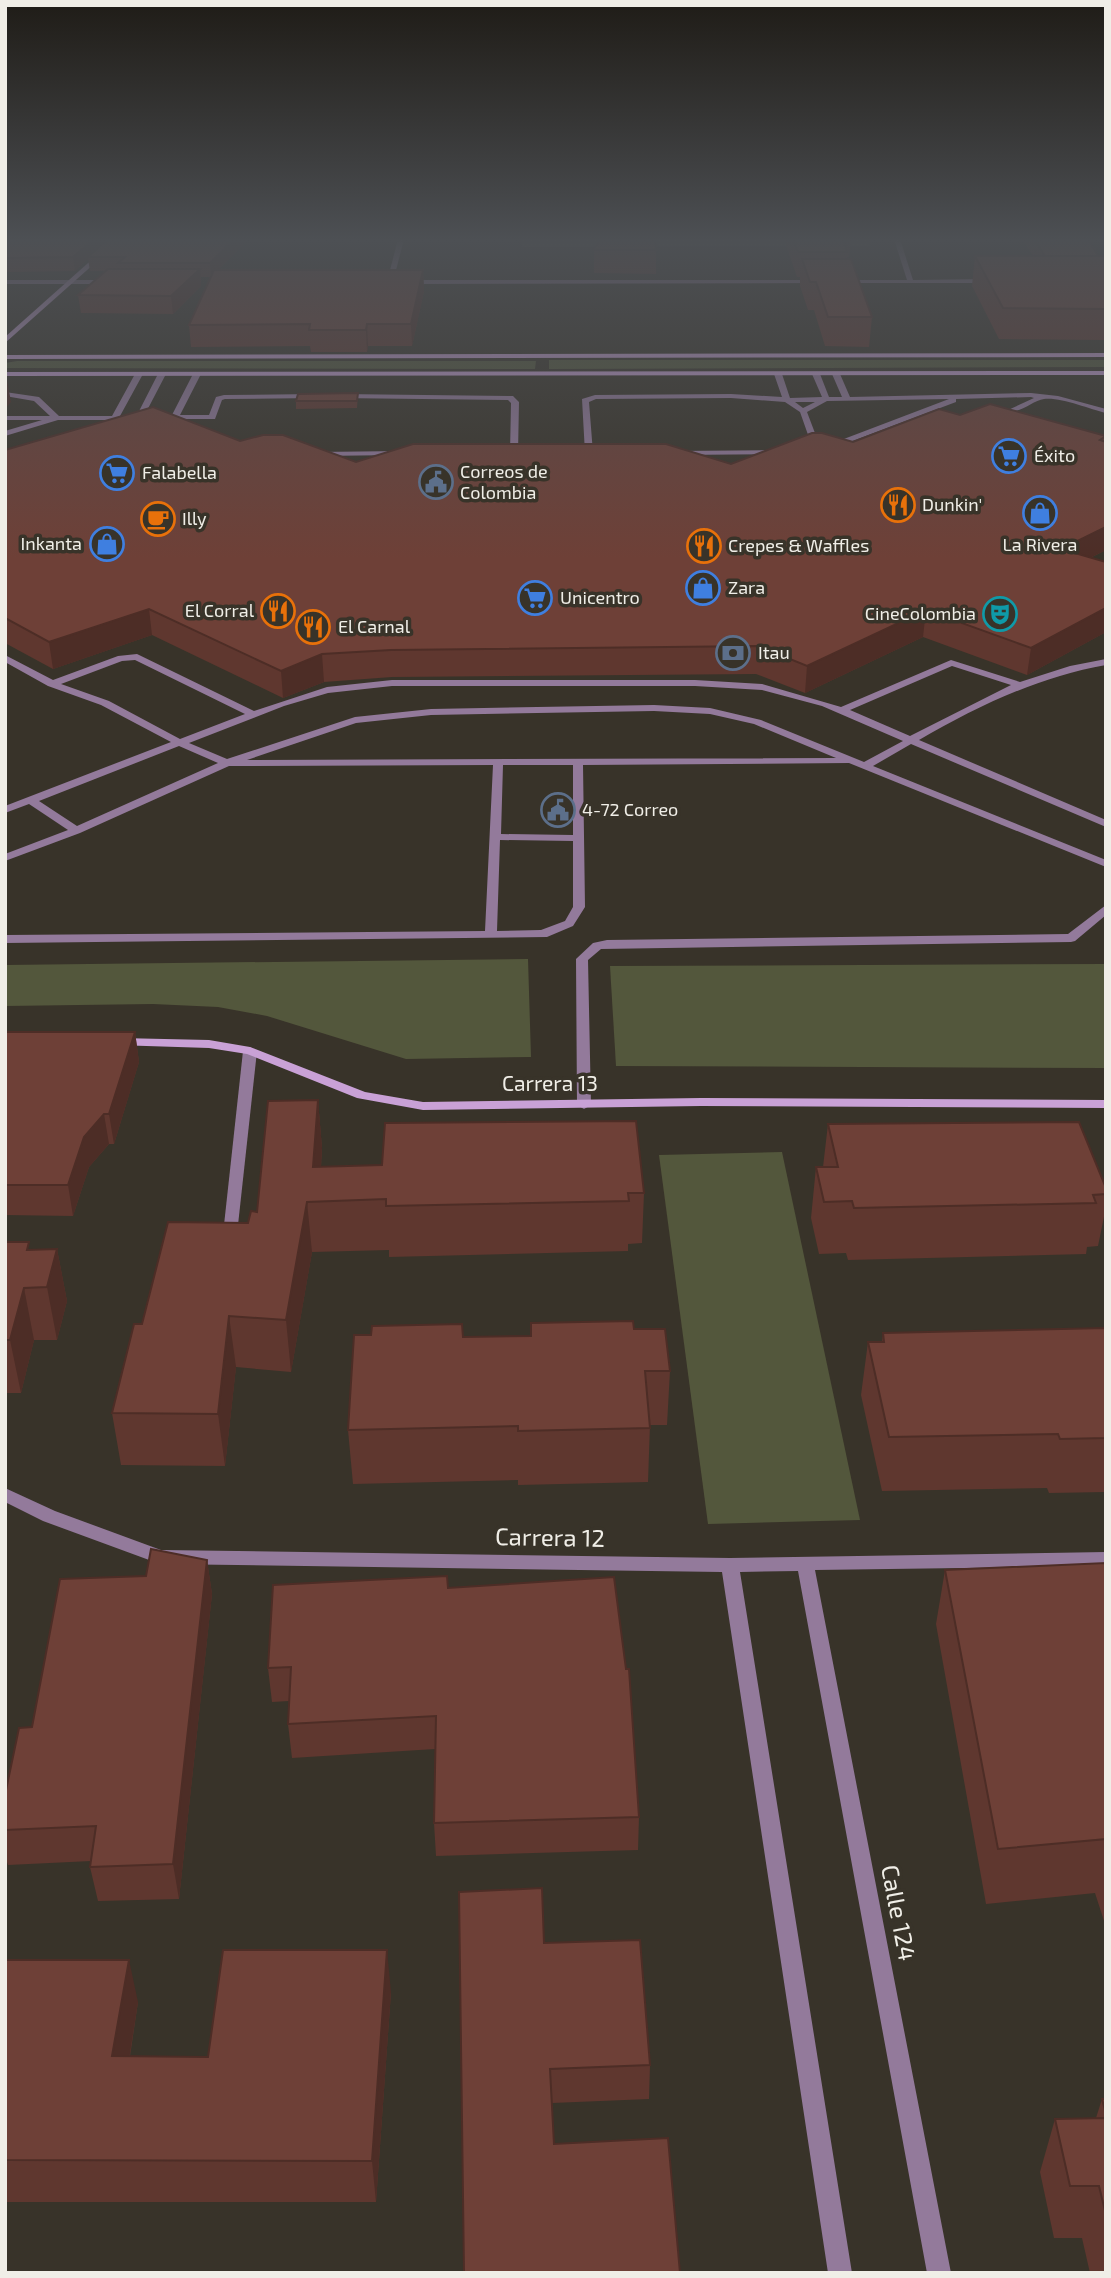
<svg xmlns="http://www.w3.org/2000/svg" width="1111" height="2278" viewBox="0 0 1111 2278" font-family="'Exo 2',sans-serif">
	<rect width="100%" height="100%" fill="#383329"/>
	<g fill="#53573c">
		<polygon points="522,239 869,239 870,246 522,247"/>
		<polygon points="549,360 1106,360 1106,367 549,369"/>
		<polygon points="17,361 536,361 535,369 5,368 5,363"/>
		<polygon points="528,959 531,1057 406,1059 267,1016 218,1007 153,1004 5,1006 5,965"/>
		<polygon points="1106,964 1106,1068 616,1066 610,966"/>
		<polygon points="782,1152 860,1520 708,1524 659,1155"/>
	</g>
	<g fill="none" stroke-linecap="round" stroke-linejoin="round">
		<g fill="#937a9b" fill-rule="evenodd">
			<polygon points="139,372 143,374 120,416 136,417 159,372 166,374 142,420 58,420 5,436 5,431 42,420 5,420 5,416 50,416 34,401 5,396 5,392 39,397 59,416 112,416 135,374"/>
			<polygon points="197,372 201,374 180,415 209,415 216,397 224,395 317,394 321,396 317,398 225,399 222,400 215,419 183,419 180,422 173,419 158,419 158,415 172,415 193,374"/>
			<path d="M778,372L782,374L790,398L822,397L812,374L816,372L820,374L829,397H842L832,374L836,372L840,374L850,397L1031,393L1058,396L1106,409V413C1089,409 1061,397 1044,399C1033,400 1020,415 1008,410L1034,398L1031,397L956,399V402L831,449L827,447L828,445L949,399L827,401L807,412L821,449L817,451L813,449L800,412L785,402L731,398L596,399L589,402L593,453L589,455L585,453L582,399L595,395L731,394L782,397L774,374ZM795,402H815L803,408Z"/>
			<polygon points="340,394 513,396 519,402 518,453 514,455 510,453 511,403 508,400 337,398 337,394"/>
			<polygon points="780,450 783,450 783,454 675,455 671,453 675,451"/>
			<polygon points="404,451 404,455 401,455 316,456 312,454 316,452"/>
			<path d="M137,654L254,711L327,687L392,680H695L762,684L841,707L951,660L1020,682L1070,666L1106,659V665C1038,677 978,706 919,740L1106,820V827L911,744L873,766L1106,860V867L849,763L583,765L585,907L573,926L547,937L5,943V935L485,931L493,765L229,766L80,833L5,861V854L68,830L29,804L5,813V806L171,742L101,705L48,686L5,662V655L53,680L118,656ZM135,660L245,714L180,739L109,701L61,684L122,661ZM952,666L1011,685L910,736L850,710ZM392,686H695L762,690L822,706L903,741L864,762L761,720L710,708L654,705L431,709L355,717L227,759L189,743L284,706L328,693ZM654,711L710,714L754,724L836,758L247,760L356,723L431,715ZM179,746L218,763L77,826L39,801ZM503,765H573V835L501,834ZM500,840L573,841V907L565,921L541,930L497,931Z"/>
			<polygon points="1106,905 1106,915 1075,941 1071,942 601,949 588,960 591,1105 584,1109 577,1105 576,959 593,943 607,940 1068,934"/>
			<polygon points="250,1047 257,1051 238,1225 231,1230 224,1225 243,1051"/>
		</g>
		<g fill="#937a9b" fill-rule="evenodd">
			<polygon points="398,239 404,239 393,282 390,284 387,282"/>
			<polygon points="894,239 900,239 913,280 989,279 992,281 989,283 839,283 841,280 907,280"/>
			<polygon points="5,280 110,280 113,282 110,284 5,284"/>
			<polygon points="817,280 819,283 407,284 404,282 407,280"/>
			<polygon points="5,1488 55,1511 161,1550 730,1558 1106,1552 1106,1566 815,1570 951,2273 927,2273 798,1571 740,1572 852,2273 828,2273 722,1572 160,1564 43,1521 5,1502"/>
		</g>
		<g fill="#c9a1d6" fill-rule="evenodd">
			<polygon points="115,239 122,239 5,343 5,337"/>
			<polygon points="1106,353 1106,357 5,359 5,355"/>
			<polygon points="1106,371 1106,375 5,376 5,372"/>
			<polygon points="120,1038 209,1040 250,1047 365,1092 423,1102 701,1098 1106,1100 1106,1108 701,1106 423,1110 357,1098 247,1054 209,1048 115,1045 113,1042 115,1039"/>
		</g>
	</g>
	<g fill="#5f372f">
		<polygon points="5,239 249,239 218,270 423,270 424,291 412,346 368,346 367,352 311,352 310,346 191,347 189,325 210,277 201,277 201,286 173,314 81,313 78,295 105,271 90,271 88,259 75,271 5,272"/>
		<polygon points="784,239 851,239 849,257 847,257 847,259 872,317 869,347 825,346 814,310 808,310 800,286 800,277 797,277"/>
		<polygon points="1022,239 1088,239 1098,256 1106,256 1106,340 999,339 972,286 975,256 1033,256"/>
		<polygon points="594,250 656,250 656,274 594,273"/>
		<polygon points="358,393 357,408 296,409 296,401"/>
		<polygon points="960,415 1106,436 1106,550 1090,558 1106,562 1106,632 1027,675 923,637 805,693 756,674 392,677 324,682 283,698 152,635 53,669 5,643 5,450 240,441 356,462 731,464 853,442"/>
		<polygon points="5,1032 135,1032 139,1062 114,1144 109,1144 89,1167 73,1216 5,1215"/>
		<polygon points="318,1100 322,1148 321,1167 644,1193 642,1243 628,1244 628,1251 389,1257 389,1250 312,1252 291,1372 236,1367 225,1466 121,1465 112,1413 142,1324 248,1223 257,1212"/>
		<polygon points="828,1124 1106,1188 1106,1207 1098,1246 1087,1247 1086,1254 848,1260 846,1253 819,1254 811,1218 816,1167 823,1167"/>
		<polygon points="5,1242 31,1250 57,1249 67,1301 57,1340 34,1340 21,1393 5,1393"/>
		<polygon points="1106,1328 1106,1492 1049,1493 1047,1488 882,1491 861,1395 868,1342 882,1342 883,1333"/>
		<polygon points="634,1329 670,1371 667,1425 650,1425 648,1482 518,1485 518,1480 353,1484 348,1430 463,1337 531,1336"/>
		<polygon points="207,1560 212,1594 179,1899 98,1901 90,1867 91,1861 8,1865 5,1856 5,1795 32,1727 146,1576"/>
		<polygon points="1106,1563 1106,1927 1095,1893 986,1904 936,1624 945,1570"/>
		<polygon points="448,1588 639,1817 638,1850 436,1856 434,1823 435,1749 292,1758 288,1724 289,1701 272,1702 268,1668"/>
		<polygon points="544,1943 650,2065 649,2099 552,2103 554,2144 464,2273"/>
		<polygon points="5,1960 138,2002 130,2056 208,2057 391,1992 376,2202 5,2202"/>
		<polygon points="1102,2099 1106,2099 1106,2273 1090,2273 1082,2238 1054,2238 1040,2172 1055,2119 1096,2118"/>
	</g>
	<g fill="#4d2d26">
		<polygon points="94,239 111,239 88,257 88,259 75,271 73,257"/>
		<polygon points="234,239 249,239 211,277 210,263"/>
		<polygon points="200,269 201,286 173,314 171,296"/>
		<polygon points="423,270 424,291 412,346 411,324"/>
		<polygon points="367,324 368,346 367,352 366,330"/>
		<polygon points="7,380 11,402 5,409 5,382"/>
		<polygon points="1106,527 1106,550 1057,574 1061,549"/>
		<polygon points="1106,608 1106,632 1027,675 1031,648"/>
		<polygon points="149,609 152,635 53,669 49,642"/>
		<polygon points="926,610 923,637 805,693 807,666"/>
		<polygon points="322,654 324,682 283,698 281,671"/>
		<polygon points="135,1032 139,1062 114,1144 109,1114"/>
		<polygon points="318,1100 322,1148 319,1202 313,1167"/>
		<polygon points="104,1114 109,1144 89,1167 73,1216 68,1185 84,1137"/>
		<polygon points="307,1202 312,1252 291,1372 286,1320"/>
		<polygon points="57,1249 67,1301 57,1340 47,1287"/>
		<polygon points="24,1288 34,1340 21,1393 10,1340"/>
		<polygon points="229,1316 236,1367 225,1466 218,1414"/>
		<polygon points="207,1560 212,1594 179,1899 173,1864"/>
		<polygon points="387,1950 391,1992 376,2202 372,2161"/>
		<polygon points="129,1960 138,2002 123,2098 112,2056"/>
	</g>
	<g fill="#6e4037" stroke="#4d2d26" stroke-width="2">
		<polygon points="5,239 94,239 73,257 5,258"/>
		<polygon points="108,239 234,239 210,263 118,263 125,257 88,257"/>
		<polygon points="600,239 655,239 656,250 594,250"/>
		<polygon points="793,239 843,239 847,252 798,252"/>
		<polygon points="1034,239 1088,239 1098,256 1045,256"/>
		<polygon points="975,256 1106,256 1106,309 1003,308"/>
		<polygon points="802,259 851,259 872,317 828,317 816,282 810,282"/>
		<polygon points="108,269 200,269 171,296 78,295"/>
		<polygon points="214,270 423,270 411,324 367,324 366,330 309,330 310,324 189,325"/>
		<polygon points="358,393 357,401 296,401 298,394"/>
		<polygon points="990,404 1106,436 1100,440 1106,442 1106,527 1061,549 1106,562 1106,608 1031,648 926,610 807,666 758,646 391,650 322,654 281,671 149,609 49,642 5,618 5,450 153,407 240,441 263,435 283,435 356,462 413,444 666,444 731,464 812,433 822,433 853,442 939,409 960,415"/>
		<polygon points="5,1032 135,1032 109,1114 104,1114 84,1137 68,1185 5,1185"/>
		<polygon points="318,1100 313,1167 382,1165 385,1123 636,1121 644,1193 628,1193 629,1201 386,1206 386,1199 307,1202 286,1320 229,1316 218,1414 112,1413 134,1324 142,1324 168,1222 248,1223 251,1211 257,1212 268,1101"/>
		<polygon points="1079,1122 1106,1188 1106,1194 1093,1195 1096,1203 854,1208 852,1201 824,1202 816,1167 838,1167 828,1124"/>
		<polygon points="5,1242 29,1242 27,1250 57,1249 47,1287 24,1288 10,1340 5,1340"/>
		<polygon points="633,1321 634,1329 665,1329 670,1371 645,1371 650,1428 518,1431 518,1426 348,1430 354,1335 371,1335 372,1326 462,1324 463,1337 531,1336 531,1323"/>
		<polygon points="1106,1328 1106,1438 1060,1439 1058,1434 889,1437 868,1342 884,1342 883,1333"/>
		<polygon points="151,1549 207,1560 173,1864 90,1867 96,1826 5,1830 5,1795 19,1728 32,1727 60,1579 146,1576"/>
		<polygon points="1106,1563 1106,1839 998,1849 945,1570"/>
		<polygon points="447,1576 448,1588 614,1577 626,1669 629,1669 639,1817 434,1823 436,1716 288,1724 291,1667 268,1668 273,1585"/>
		<polygon points="542,1888 544,1943 640,1940 650,2065 550,2069 554,2144 668,2138 680,2273 464,2273 459,1892"/>
		<polygon points="223,1950 387,1950 372,2161 5,2160 5,1960 129,1960 112,2056 208,2057"/>
		<polygon points="1102,2099 1106,2099 1106,2114"/>
		<polygon points="1106,2118 1106,2215 1099,2186 1070,2186 1055,2119"/>
	</g>
	<linearGradient id="sky" x2="0" y2="1"><stop stop-color="#1f1c17"/><stop offset="0.43" stop-color="#4d5054"/><stop offset="1" stop-color="#4d5054" stop-opacity="0"/></linearGradient>
	<rect width="1111" height="558" fill="url(#sky)"/>
	<defs>
		<g id="supermarket-ring" transform="scale(1.75)"><circle r="9.5" fill="#383329" stroke="#3f7fe0" stroke-width="1.5"/><path d="M-6-5.5h2.5l.6 2H6L4.5 2H-2.5L-4.4-4H-6ZM-1.5 3.2a1.3 1.3 0 1 0 .1 0ZM3 3.2a1.3 1.3 0 1 0 .1 0Z" fill="#3f7fe0"/></g>
		<g id="civic-ring" transform="scale(1.75)"><circle r="9.5" fill="#383329" stroke="#5c6f8a" stroke-width="1.5"/><path d="M-.6-6.5H3V-4.5H.6V-3L4-1V1h2V6H-6V1h2V-1L-.6-3ZM-1.2 2.5V6h2.4V2.5Z" fill="#5c6f8a"/></g>
		<g id="restaurant-ring" transform="scale(1.75)"><circle r="9.5" fill="#383329" stroke="#e8710a" stroke-width="1.5"/><path d="M-5-6h1v4h1v-4h1v4h1v-4h1v5L-1.5 .5V6h-2V.5L-5-1ZM5-6V6H3V1.5H1.5Q1.5-4 5-6Z" fill="#e8710a"/></g>
		<g id="shop-ring" transform="scale(1.75)"><circle r="9.5" fill="#383329" stroke="#3f7fe0" stroke-width="1.5"/><path d="M-5-2.5h2.3a2.7 3.5 0 0 1 5.4 0H5L5.5 6h-11ZM-1.5-2.5h3a1.5 2.3 0 0 0-3 0Z" fill="#3f7fe0"/></g>
		<g id="cafe-ring" transform="scale(1.75)"><circle r="9.5" fill="#383329" stroke="#e8710a" stroke-width="1.5"/><path d="M-5.5-4.5H6V0H3Q3 3.5 0 3.5H-2.5Q-5.5 3.5-5.5 0ZM3-3.2v2h1.7v-2ZM-6 4.5H4V6H-6Z" fill="#e8710a"/></g>
		<g id="theatre-ring" transform="scale(1.75)"><circle r="9.5" fill="#383329" stroke="#0f9aa8" stroke-width="1.5"/><path d="M-5-5.5Q0-4 5-5.5V0Q5 5 0 6Q-5 5-5 0ZM-3.3-2.5H-1v1.5H-3.3ZM1-2.5H3.3v1.5H1ZM-2.8 1Q0 5.5 2.8 1Z" fill="#0f9aa8"/></g>
		<g id="bank-ring" transform="scale(1.75)"><circle r="9.5" fill="#383329" stroke="#5c6f8a" stroke-width="1.5"/><path d="M-6-4H6V4H-6ZM0-2.3a2.3 2.3 0 1 0 0 4.6a2.3 2.3 0 1 0 0-4.6Z" fill="#5c6f8a"/></g>
	</defs>
	<g fill-rule="evenodd">
		<use href="#supermarket-ring" x="1009" y="456"/>
		<use href="#supermarket-ring" x="117" y="473"/>
		<use href="#civic-ring" x="436" y="482"/>
		<use href="#restaurant-ring" x="898" y="505"/>
		<use href="#shop-ring" x="1040" y="513"/>
		<use href="#cafe-ring" x="158" y="519"/>
		<use href="#shop-ring" x="107" y="544"/>
		<use href="#restaurant-ring" x="704" y="546"/>
		<use href="#shop-ring" x="703" y="588"/>
		<use href="#supermarket-ring" x="535" y="598"/>
		<use href="#restaurant-ring" x="278" y="611"/>
		<use href="#theatre-ring" x="1000" y="614"/>
		<use href="#restaurant-ring" x="313" y="627"/>
		<use href="#bank-ring" x="733" y="653"/>
		<use href="#civic-ring" x="558" y="810"/>
	</g>
	<g text-anchor="middle" stroke-width="7" stroke-linejoin="round" paint-order="stroke">
		<g font-size="18" fill="#f0eee7" stroke="#383329" text-anchor="start">
			<text x="1034" y="462">Éxito</text>
			<text x="460" y="478">Correos de<tspan x="460" dy="21">Colombia</tspan></text>
			<text x="142" y="479">Falabella</text>
			<text x="922" y="511">Dunkin'</text>
			<text x="182" y="525">Illy</text>
			<text x="82" y="550" text-anchor="end">Inkanta</text>
			<text x="1040" y="551" text-anchor="middle">La Rivera</text>
			<text x="728" y="552">Crepes &amp; Waffles</text>
			<text x="728" y="594">Zara</text>
			<text x="560" y="604">Unicentro</text>
			<text x="254" y="617" text-anchor="end">El Corral</text>
			<text x="976" y="620" text-anchor="end">CineColombia</text>
			<text x="338" y="633">El Carnal</text>
			<text x="758" y="659">Itau</text>
			<text x="582" y="816">4-72 Correo</text>
		</g>
		<g font-size="21" fill="#f0eee7" stroke="#383329">
			<text x="550" y="1091">Carrera 13</text>
		</g>
		<g font-size="24" fill="#f0eee7" stroke="#383329">
			<text transform="translate(550 1538) rotate(1)" y="8">Carrera 12</text>
			<text transform="translate(898 1913) rotate(79)" y="8">Calle 124</text>
		</g>
	</g>
	<rect width="1111" height="2278" fill="none" stroke="#f0eee7" stroke-width="14"/>
</svg>
